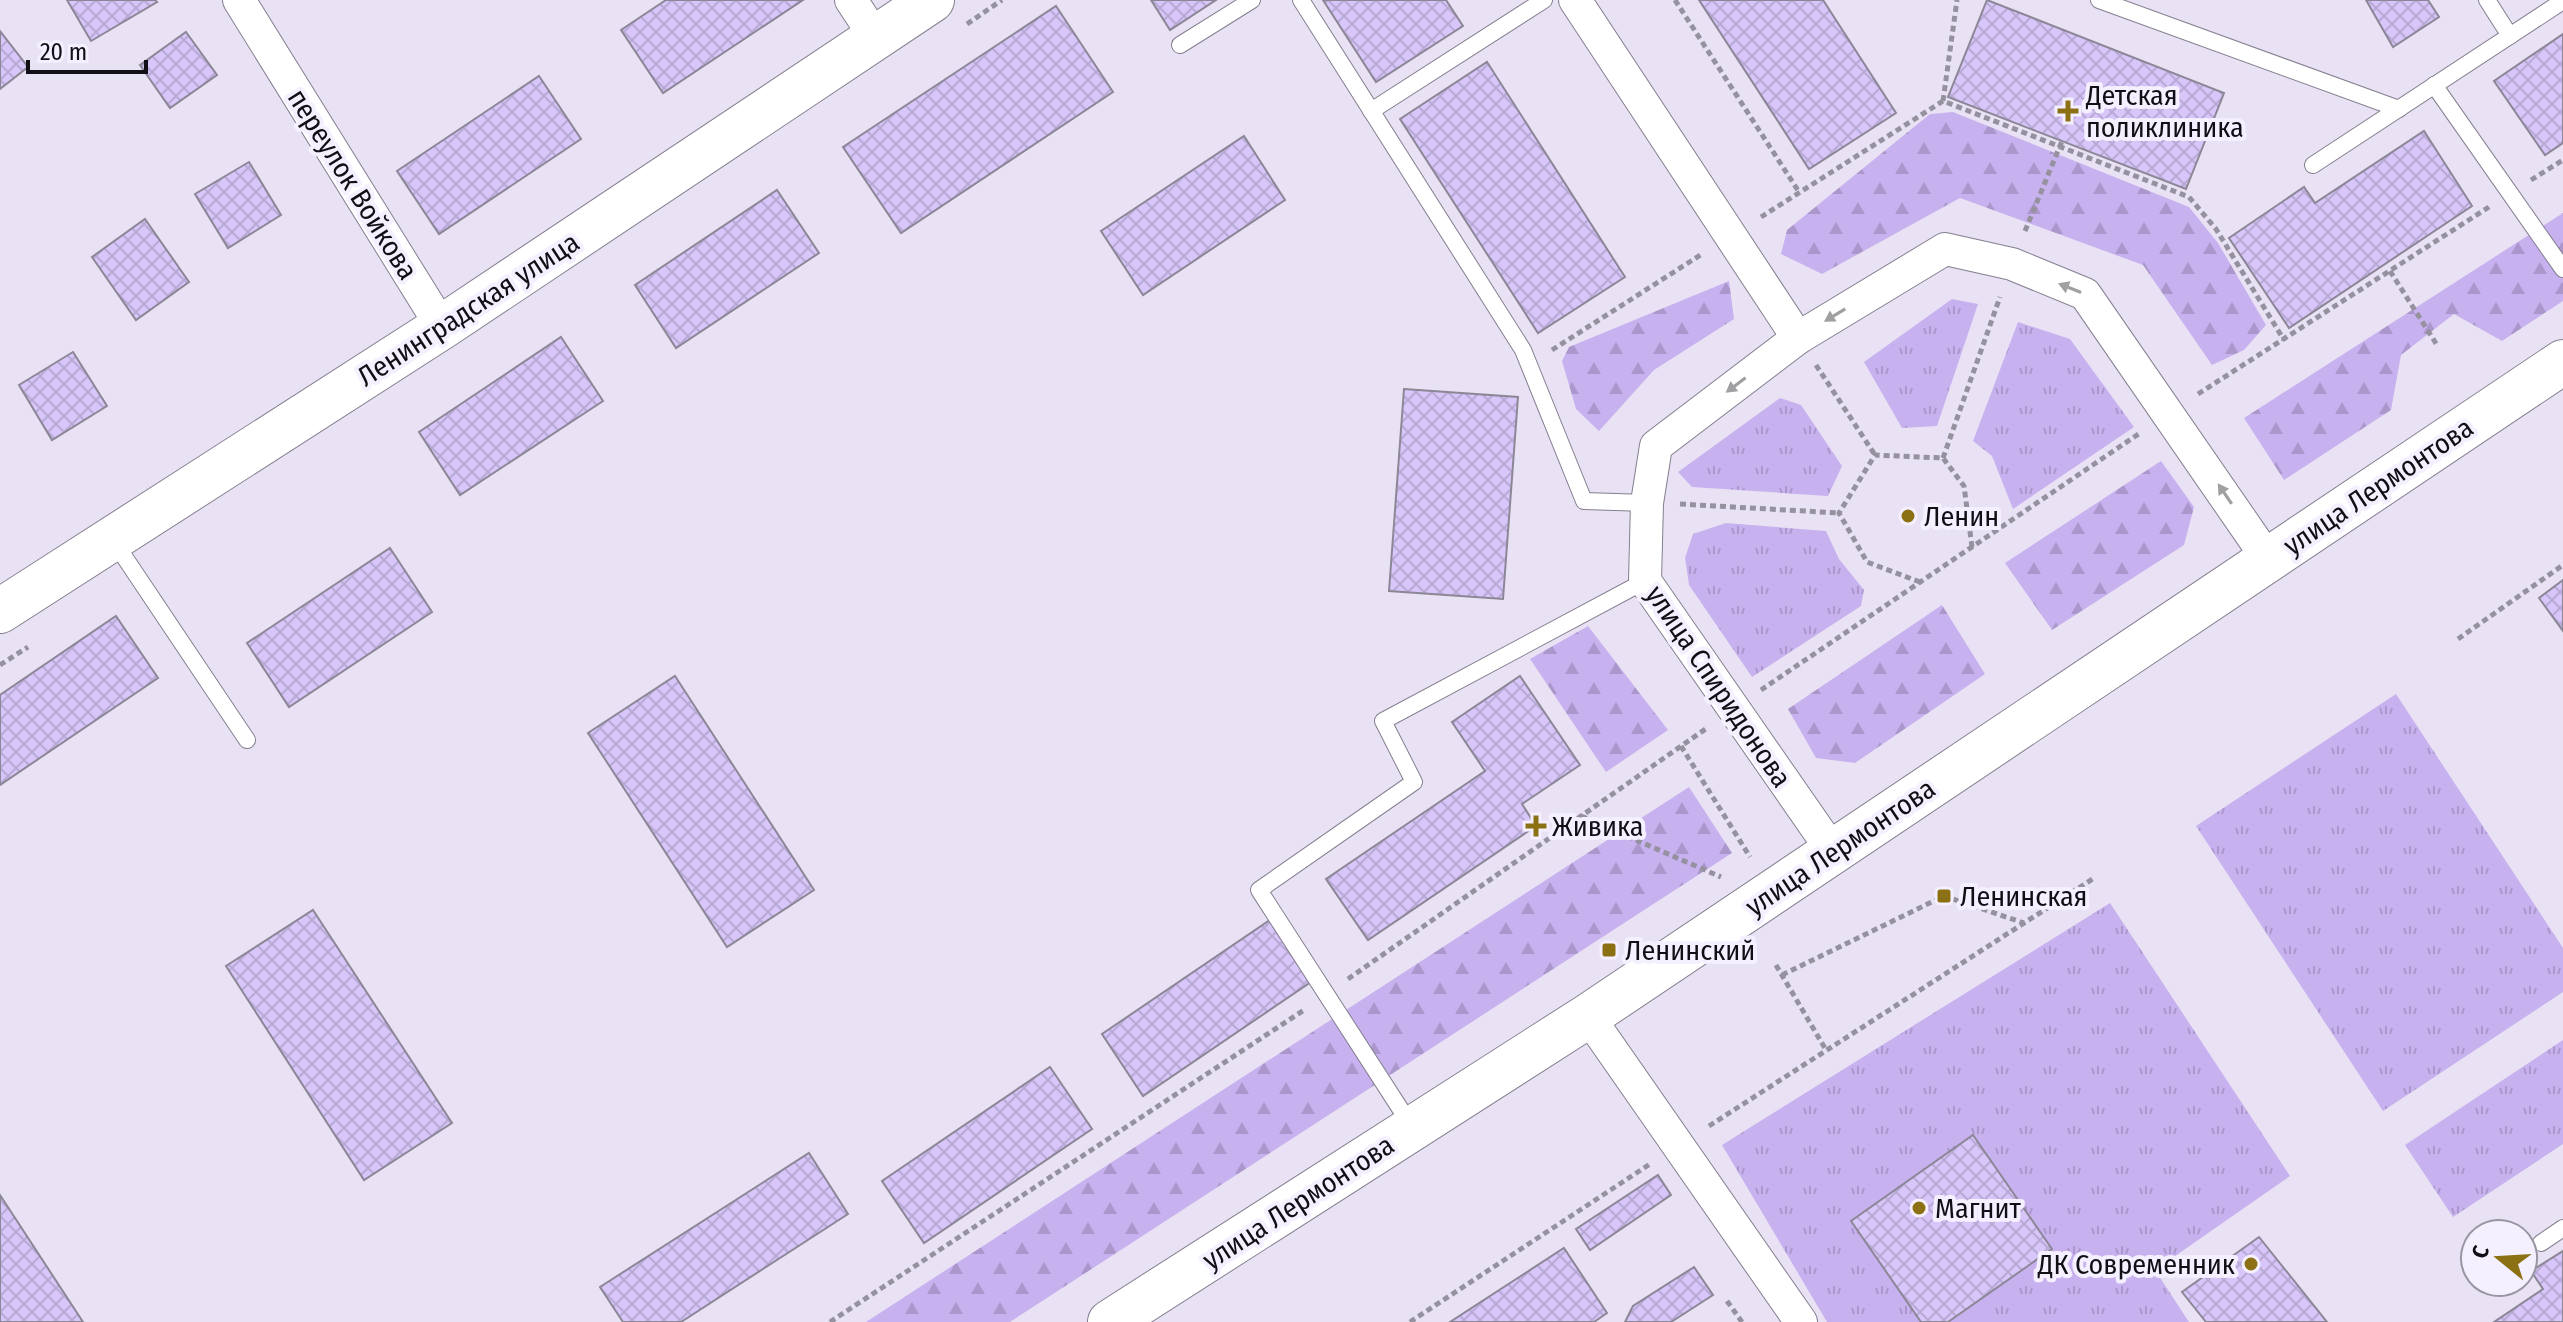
<svg xmlns="http://www.w3.org/2000/svg" width="2563" height="1322" viewBox="0 0 2563 1322" font-family="'Fira Sans Condensed',sans-serif">
	<defs>
		<pattern id="grass-tufts" width="24" height="20" patternUnits="userSpaceOnUse" patternTransform="scale(2)"><rect width="24" height="20" fill="#c8b1ef"/><path d="M3 7l-1-3M5 7V3M7 7l1-3M15 17l-1-3M17 17v-4M19 17l1-3" fill="none" stroke="#ab97cc"/></pattern>
		<pattern id="forest-firs" width="22" height="20" patternUnits="userSpaceOnUse" patternTransform="scale(2)"><rect width="22" height="20" fill="#c8b1ef"/><path d="M5 1l3.5 6h-7zM16 11l3.5 6h-7z" fill="#ab97cc"/></pattern>
		<pattern id="building-cross-hatch" width="8" height="8" patternUnits="userSpaceOnUse" patternTransform="scale(2)"><rect width="8" height="8" fill="#d8c6fa"/><path d="M0 0l8 8M0 8l8-8" fill="none" stroke="#b8a9d5"/></pattern>
	</defs>
	<rect width="100%" height="100%" fill="#e9e2f4"/>
	<g fill="url(#grass-tufts)">
		<polygon points="1952,299 1978,304 1937,426 1902,428 1864,362"/>
		<polygon points="2018,322 2070,339 2134,427 2013,509 1992,456 1973,441"/>
		<polygon points="1780,398 1801,405 1842,466 1828,496 1692,487 1678,472"/>
		<polygon points="1726,523 1826,531 1839,559 1864,590 1861,606 1752,677 1689,585 1685,558 1693,534"/>
		<polygon points="2396,694 2563,948 2563,992 2383,1111 2196,826"/>
		<polygon points="2110,903 2290,1176 2155,1270 2189,1322 1827,1322 1722,1145"/>
		<polygon points="2563,1040 2563,1144 2453,1217 2405,1145"/>
	</g>
	<g fill="url(#forest-firs)">
		<polygon points="1953,112 2189,207 2218,243 2266,325 2244,350 2212,365 2143,265 1960,198 1822,274 1781,254 1787,230 1930,114"/>
		<polygon points="2563,213 2563,301 2502,341 2454,314 2401,355 2391,410 2284,480 2244,418"/>
		<polygon points="1729,281 1734,319 1654,370 1599,431 1576,409 1562,361 1569,347"/>
		<polygon points="2161,461 2194,507 2184,545 2052,630 2005,563"/>
		<polygon points="1942,605 1985,674 1855,763 1816,758 1788,709"/>
		<polygon points="1588,626 1668,730 1606,772 1530,659"/>
		<polygon points="1689,787 1732,853 1010,1322 866,1322"/>
	</g>
	<g fill="url(#building-cross-hatch)" stroke="#8c8797" stroke-width="2">
		<polygon points="67,0 155,0 157,2 91,41"/>
		<polygon points="666,0 803,0 663,93 621,30"/>
		<polygon points="1151,0 1216,0 1170,30"/>
		<polygon points="1323,0 1446,0 1463,26 1376,82"/>
		<polygon points="1699,0 1823,0 1896,113 1809,169"/>
		<polygon points="1987,0 2224,93 2186,189 1948,97"/>
		<polygon points="2366,0 2428,0 2439,17 2393,47"/>
		<polygon points="1056,6 1113,92 901,233 843,147"/>
		<polygon points="0,31 28,67 0,89"/>
		<polygon points="186,32 217,75 170,108 140,65"/>
		<polygon points="2563,34 2563,143 2545,155 2494,81"/>
		<polygon points="1487,62 1625,277 1538,333 1400,119"/>
		<polygon points="539,76 581,139 439,234 397,171"/>
		<polygon points="2424,131 2472,206 2289,328 2229,238 2304,187 2315,203"/>
		<polygon points="1244,136 1285,200 1143,295 1101,231"/>
		<polygon points="249,162 281,215 228,248 195,194"/>
		<polygon points="777,190 819,253 676,348 635,285"/>
		<polygon points="145,219 189,282 136,320 92,257"/>
		<polygon points="561,337 603,401 460,495 419,432"/>
		<polygon points="73,352 107,406 52,440 19,385"/>
		<polygon points="1404,389 1518,397 1503,599 1389,591"/>
		<polygon points="390,548 432,612 289,707 247,643"/>
		<polygon points="2563,580 2563,631 2539,598"/>
		<polygon points="116,616 158,678 0,785 0,695"/>
		<polygon points="675,676 814,890 727,947 588,733"/>
		<polygon points="1520,676 1580,765 1522,804 1536,826 1368,940 1326,879 1485,771 1452,722"/>
		<polygon points="313,910 452,1123 364,1180 226,966"/>
		<polygon points="1270,920 1311,982 1143,1096 1102,1034"/>
		<polygon points="1050,1067 1092,1129 924,1243 882,1181"/>
		<polygon points="1973,1135 2052,1249 1948,1322 1921,1322 1851,1221"/>
		<polygon points="809,1153 848,1214 681,1322 623,1322 600,1287"/>
		<polygon points="1658,1175 1671,1195 1590,1250 1576,1229"/>
		<polygon points="0,1195 83,1322 0,1322"/>
		<polygon points="2259,1237 2327,1322 2206,1322 2182,1292"/>
		<polygon points="1564,1248 1607,1313 1594,1322 1450,1322"/>
		<polygon points="2563,1251 2563,1322 2494,1322 2543,1289 2531,1271"/>
		<polygon points="1694,1267 1713,1295 1671,1322 1625,1322 1633,1306"/>
	</g>
	<g fill="none" stroke-linecap="round" stroke-linejoin="round">
		<g stroke="#847f8f" stroke-width="18">
			<g id="lane">
				<polyline points="1301,0 1523,350 1584,501 1647,503"/>
				<polyline points="2099,0 2399,109"/>
				<polyline points="2487,0 2510,36"/>
				<polyline points="1180,45 1252,0"/>
				<polyline points="2434,85 2563,269"/>
				<polyline points="1371,111 1544,0"/>
				<polyline points="2313,165 2563,1"/>
				<polyline points="113,540 247,740"/>
				<polyline points="1412,1127 1259,890 1414,782 1383,721 1645,581"/>
				<polyline points="2541,1243 2563,1228"/>
			</g>
		</g>
		<g stroke="#847f8f" stroke-width="34">
			<g id="street">
				<polyline points="239,0 442,327"/>
				<polyline points="851,0 876,38"/>
				<polyline points="1575,0 1798,338"/>
				<polyline points="1834,853 1645,581 1647,503 1656,446 1798,338 1945,249 2012,264 2085,294 2268,559"/>
				<polyline points="1588,1016 1801,1322"/>
			</g>
		</g>
		<g stroke="#847f8f" stroke-width="46">
			<polyline id="secondary" points="0,611 442,327 932,0"/>
		</g>
		<g stroke="#847f8f" stroke-width="46">
			<polyline id="primary" points="1110,1322 1588,1016 2563,362"/>
		</g>
		<g stroke="#96919e" stroke-width="5" stroke-dasharray="6 4" stroke-linecap="butt">
			<polyline points="1675,0 1799,192"/>
			<polyline points="967,24 1002,0"/>
			<polyline points="1943,101 1957,0"/>
			<polyline points="2531,180 2563,160"/>
			<polyline points="1761,217 1943,101 2189,197 2216,229 2284,340"/>
			<polyline points="2025,231 2062,141"/>
			<polyline points="2390,271 2437,345"/>
			<polyline points="1552,350 1702,254"/>
			<polyline points="1816,365 1875,455"/>
			<polyline points="2198,394 2489,207"/>
			<polyline points="1943,458 2000,297"/>
			<polyline points="1680,504 1839,513"/>
			<polyline points="1920,582 1867,562 1839,513 1875,455 1943,458 1964,486 1972,547"/>
			<polyline points="2458,639 2563,565"/>
			<polyline points="0,665 28,647"/>
			<polyline points="1761,690 2140,433"/>
			<polyline points="1681,746 1750,857"/>
			<polyline points="1581,816 1721,877"/>
			<polyline points="1776,965 1826,1050"/>
			<polyline points="1782,975 1944,896 2024,923"/>
			<polyline points="1348,979 1707,728"/>
			<polyline points="1709,1126 2094,878"/>
			<polyline points="1727,1301 1742,1322"/>
			<polyline points="830,1322 1304,1010"/>
			<polyline points="1410,1322 1650,1164"/>
		</g>
		<use href="#lane" stroke="#fff" stroke-width="16"/>
		<use href="#street" stroke="#fff" stroke-width="32"/>
		<use href="#secondary" stroke="#fff" stroke-width="44"/>
		<use href="#primary" stroke="#fff" stroke-width="44"/>
	</g>
	<defs><path id="oneway-solid" d="M-6-.8H1V-3.2L6.5 0L1 3.2V.8H-6Z" transform="scale(2)"/></defs>
	<g fill="#a09fa1">
		<use href="#oneway-solid" transform="translate(2070 288) rotate(-158)"/>
		<use href="#oneway-solid" transform="translate(1835 315) rotate(149)"/>
		<use href="#oneway-solid" transform="translate(1736 385) rotate(143)"/>
		<use href="#oneway-solid" transform="translate(2225 494) rotate(-124)"/>
	</g>
	<g fill="#8c7114" stroke="#f5f0ff" stroke-width="3">
		<path d="M2064 99h8v8h8v8h-8v8h-8v-8h-8v-8h8z"/>
		<circle cx="1908" cy="516" r="8"/>
		<path d="M1532 814h8v8h8v8h-8v8h-8v-8h-8v-8h8z"/>
		<rect x="1936" y="888" width="16" height="16" rx="4"/>
		<rect x="1601" y="942" width="16" height="16" rx="4"/>
		<circle cx="1919" cy="1208" r="8"/>
		<circle cx="2251" cy="1264" r="8"/>
	</g>
	<g text-anchor="middle" stroke-width="8" stroke-linejoin="round" paint-order="stroke">
		<g font-size="28" fill="#110f15" stroke="#f5f0ff" text-anchor="start">
			<text x="2086" y="105">Детская<tspan x="2086" dy="32">поликлиника</tspan></text>
			<text x="1924" y="526">Ленин</text>
			<text x="1552" y="836">Живика</text>
			<text x="1960" y="906">Ленинская</text>
			<text x="1625" y="960">Ленинский</text>
			<text x="1935" y="1218">Магнит</text>
			<text x="2235" y="1274" text-anchor="end">ДК Современник</text>
		</g>
		<g font-size="28" fill="#110f15" stroke="#f5f0ff">
			<text transform="translate(353 184) rotate(58)" y="10">переулок Войкова</text>
			<text transform="translate(468 309) rotate(-33)" y="10">Ленинградская улица</text>
			<text transform="translate(2378 486) rotate(-34)" y="10">улица Лермонтова</text>
			<text transform="translate(1719 686) rotate(56)" y="10">улица Спиридонова</text>
			<text transform="translate(1840 847) rotate(-34)" y="10">улица Лермонтова</text>
			<text transform="translate(1298 1202) rotate(-33)" y="10">улица Лермонтова</text>
		</g>
	</g>
	<g transform="translate(2499 1258) rotate(288)"><circle r="38" fill="#f5f0ff" stroke="#9a96a1" stroke-width="2"/>
	<path d="M0-6L14 30L0 20L-14 30Z" fill="#8c7114"/>
	<text y="-12" font-size="22" font-weight="bold" text-anchor="middle" fill="#110f15">С</text>
	</g>
	<path d="M28 60v12h118v-12" fill="none" stroke="#110f15" stroke-width="4"/>
	<text x="40" y="60" font-size="24" fill="#110f15" stroke="#f5f0ff" stroke-width="6" paint-order="stroke">20 m</text>
</svg>
